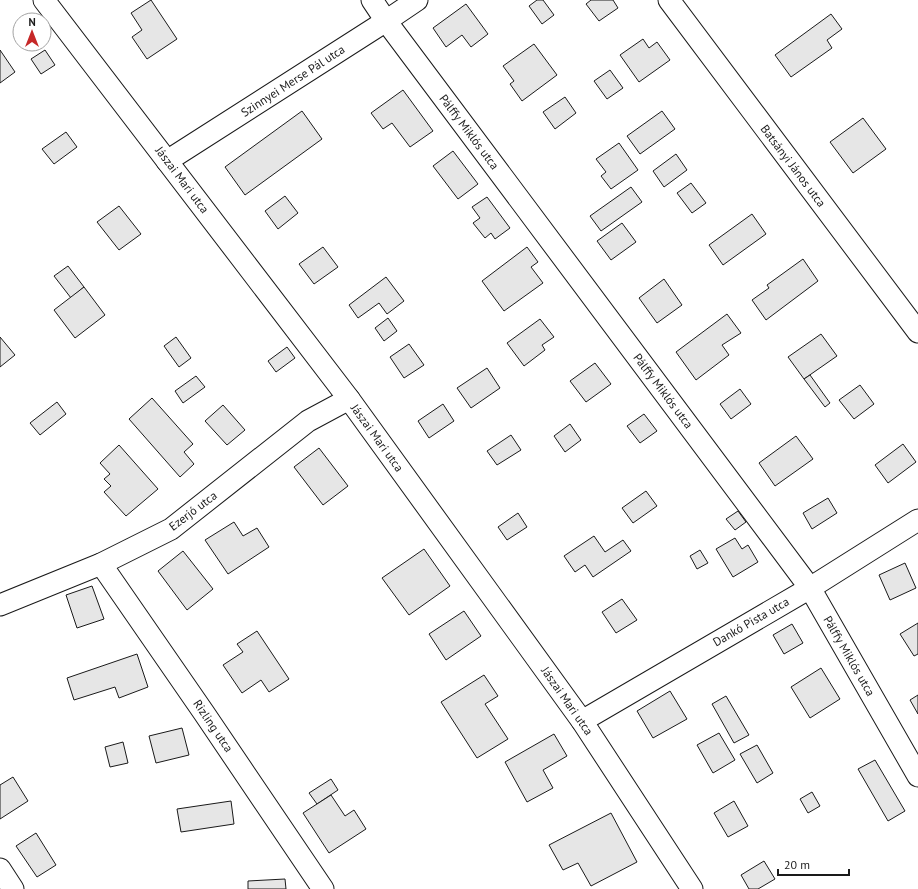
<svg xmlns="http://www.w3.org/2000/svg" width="918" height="889" viewBox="0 0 918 889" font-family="'PT Sans',sans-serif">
	<rect width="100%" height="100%" fill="#fff"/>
	<g fill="#e6e6e6" stroke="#1a1a1a">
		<polygon points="151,0 177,39 147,59 132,37 142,30 131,13"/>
		<polygon points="537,0 543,0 554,15 542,24 529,6"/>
		<polygon points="591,0 613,0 618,8 599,21 586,4"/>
		<polygon points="466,4 488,34 471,47 462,35 446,47 433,28"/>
		<polygon points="831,14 842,29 827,40 832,48 791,77 775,55"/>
		<polygon points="643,39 649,48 657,42 670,60 639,82 620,55"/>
		<polygon points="534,44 557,75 522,101 510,84 514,81 503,66"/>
		<polygon points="0,50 15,72 0,83"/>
		<polygon points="45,50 55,65 41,74 31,59"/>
		<polygon points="610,70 623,88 607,99 594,81"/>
		<polygon points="403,90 433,131 410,147 392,123 383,129 371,113"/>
		<polygon points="565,97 576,113 555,129 543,112"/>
		<polygon points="302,111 322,139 245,195 225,167"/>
		<polygon points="662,111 675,129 640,154 627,136"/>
		<polygon points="863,118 886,149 853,173 830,142"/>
		<polygon points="66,132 77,147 54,164 42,149"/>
		<polygon points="619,143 638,170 611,189 601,176 606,172 596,159"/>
		<polygon points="453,151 478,184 458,199 433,166"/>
		<polygon points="676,154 687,170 664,187 653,171"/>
		<polygon points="691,183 706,203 692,213 677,193"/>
		<polygon points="631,187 642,202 601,231 590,216"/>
		<polygon points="285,196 298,213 278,229 265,211"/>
		<polygon points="487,197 510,228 495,239 491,233 485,238 473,223 480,218 472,207"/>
		<polygon points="119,206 141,234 119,250 97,222"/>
		<polygon points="752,214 766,234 723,265 709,245"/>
		<polygon points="622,223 636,242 611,260 597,241"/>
		<polygon points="323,247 338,267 314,284 299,264"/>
		<polygon points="527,247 538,262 531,267 543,283 504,311 482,281"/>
		<polygon points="803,259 818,281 766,320 752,300 769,288 767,285"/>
		<polygon points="68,266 84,287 71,298 54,276"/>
		<polygon points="386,277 404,301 387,314 379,303 358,318 349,305"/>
		<polygon points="664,279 682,305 657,323 639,298"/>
		<polygon points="84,287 105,315 75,338 54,310"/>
		<polygon points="727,314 741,333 722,345 729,355 696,380 676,352"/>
		<polygon points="388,318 397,331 384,341 375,328"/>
		<polygon points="540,319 554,337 542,345 545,350 524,366 507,343"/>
		<polygon points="821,334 837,356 804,379 788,357"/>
		<polygon points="0,337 15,355 0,367"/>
		<polygon points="176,337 191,358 179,367 164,346"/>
		<polygon points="409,344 424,365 404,378 390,357"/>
		<polygon points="287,347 295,358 276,372 268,361"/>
		<polygon points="595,363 611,384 586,402 570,381"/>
		<polygon points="487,368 500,388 471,408 457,388"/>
		<polygon points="810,375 830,403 825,407 804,379"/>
		<polygon points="196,376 205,387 183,403 175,391"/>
		<polygon points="860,385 874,404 854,419 839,400"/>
		<polygon points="740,389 751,404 731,419 720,404"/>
		<polygon points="152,398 193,444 184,452 194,464 180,477 129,419"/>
		<polygon points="57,402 66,414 40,435 30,423"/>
		<polygon points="443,404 454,421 429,438 418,421"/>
		<polygon points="223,405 245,430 227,445 205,421"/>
		<polygon points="644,414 657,431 640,443 627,426"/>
		<polygon points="570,424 581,440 565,452 554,436"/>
		<polygon points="511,435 521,450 497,465 487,451"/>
		<polygon points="796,436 813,459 775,486 759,463"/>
		<polygon points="903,444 916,462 888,483 875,465"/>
		<polygon points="119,445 158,489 126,516 104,492 111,486 104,479 110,474 100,463"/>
		<polygon points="319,448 348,486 323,505 294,467"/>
		<polygon points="646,491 657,506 633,523 622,508"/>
		<polygon points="828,498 837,513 812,529 803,513"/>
		<polygon points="738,511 746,522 735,530 726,519"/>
		<polygon points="518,513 527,527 507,540 498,527"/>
		<polygon points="234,522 243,536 257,528 269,547 228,574 205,540"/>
		<polygon points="594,536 605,552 623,540 631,551 593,577 585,565 575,572 564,556"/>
		<polygon points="735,538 742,549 748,545 758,562 733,577 716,549"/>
		<polygon points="424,549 450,586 409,615 382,578"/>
		<polygon points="700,550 708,563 697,569 690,556"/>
		<polygon points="183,551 213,589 187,610 158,571"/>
		<polygon points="905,563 916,588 890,600 879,575"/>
		<polygon points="92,586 104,619 77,628 66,595"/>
		<polygon points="622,599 637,620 616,633 602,612"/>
		<polygon points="464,611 481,636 446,660 429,634"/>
		<polygon points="918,623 918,654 914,656 900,634"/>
		<polygon points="792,624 803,643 784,654 773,635"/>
		<polygon points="257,631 289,679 269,692 261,680 242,693 223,665 243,652 237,644"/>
		<polygon points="137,654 148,687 119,698 115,687 74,700 67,678"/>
		<polygon points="821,668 840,699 810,718 791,687"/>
		<polygon points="484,675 498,696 485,704 508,739 477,758 441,702"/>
		<polygon points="670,691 687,719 653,738 637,711"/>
		<polygon points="918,695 918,714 910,700"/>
		<polygon points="726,696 749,735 734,743 712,704"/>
		<polygon points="182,728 189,755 156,763 149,736"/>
		<polygon points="719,733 735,760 713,773 697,745"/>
		<polygon points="554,734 567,756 543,770 553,788 527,802 505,762"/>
		<polygon points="123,742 128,763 110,767 105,747"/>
		<polygon points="757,745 773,773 757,783 740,754"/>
		<polygon points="875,760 905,811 888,821 858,769"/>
		<polygon points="13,777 28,801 0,819 0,785"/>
		<polygon points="331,779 338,790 317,804 309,793"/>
		<polygon points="812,792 820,806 808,813 800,799"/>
		<polygon points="331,795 345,816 354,810 366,829 329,853 303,813"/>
		<polygon points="231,801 234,824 181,832 177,809"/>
		<polygon points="734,801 748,826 728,837 714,813"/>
		<polygon points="611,813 637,862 591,886 578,863 563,870 549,845"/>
		<polygon points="36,833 56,865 37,877 16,846"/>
		<polygon points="764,861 775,879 758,889 749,889 741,875"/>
		<polygon points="285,879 286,889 248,889 248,881"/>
	</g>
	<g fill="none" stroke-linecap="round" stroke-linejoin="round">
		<g stroke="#1a1a1a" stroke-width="23">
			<g id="street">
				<polyline points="44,0 349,399 582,721 692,889"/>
				<polyline points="372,0 386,21 810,588 918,776"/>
				<polyline points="669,0 918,332"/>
				<polyline points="167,161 386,21 417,0"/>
				<polyline points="101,564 204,713 323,889"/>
				<polyline points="0,605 101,564 171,529 308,421 349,399"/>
				<polyline points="582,721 810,588 918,520"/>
				<polyline points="0,869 13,889"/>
			</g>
		</g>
		<use href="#street" stroke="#fff" stroke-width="21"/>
	</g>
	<g text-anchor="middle" stroke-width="3" stroke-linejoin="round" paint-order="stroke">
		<g font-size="12" fill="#1a1a1a" stroke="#fff">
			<text transform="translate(293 81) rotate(-33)" y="4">Szinnyei Merse Pál utca</text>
			<text transform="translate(469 132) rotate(53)" y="4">Pálffy Miklós utca</text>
			<text transform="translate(793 166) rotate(53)" y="4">Batsányi János utca</text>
			<text transform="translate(182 180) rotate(53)" y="4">Jászai Mari utca</text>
			<text transform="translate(663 391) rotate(53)" y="4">Pálffy Miklós utca</text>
			<text transform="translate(377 438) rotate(54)" y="4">Jászai Mari utca</text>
			<text transform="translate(193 511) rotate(-37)" y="4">Ezerjó utca</text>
			<text transform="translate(751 622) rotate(-30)" y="4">Dankó Pista utca</text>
			<text transform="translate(849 656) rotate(60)" y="4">Pálffy Miklós utca</text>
			<text transform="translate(567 701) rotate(55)" y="4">Jászai Mari utca</text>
			<text transform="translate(213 726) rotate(56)" y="4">Rizling utca</text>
		</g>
	</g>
	<g transform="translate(32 32)"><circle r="19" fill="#ffffff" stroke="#a3a3a3"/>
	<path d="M0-3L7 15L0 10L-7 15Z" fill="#c62828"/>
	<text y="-6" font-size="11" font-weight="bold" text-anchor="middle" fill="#1a1a1a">N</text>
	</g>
	<path d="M778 869v6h71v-6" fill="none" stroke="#1a1a1a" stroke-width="2"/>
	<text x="784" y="869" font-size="12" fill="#1a1a1a" stroke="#ffffff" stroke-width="3" paint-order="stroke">20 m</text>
</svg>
